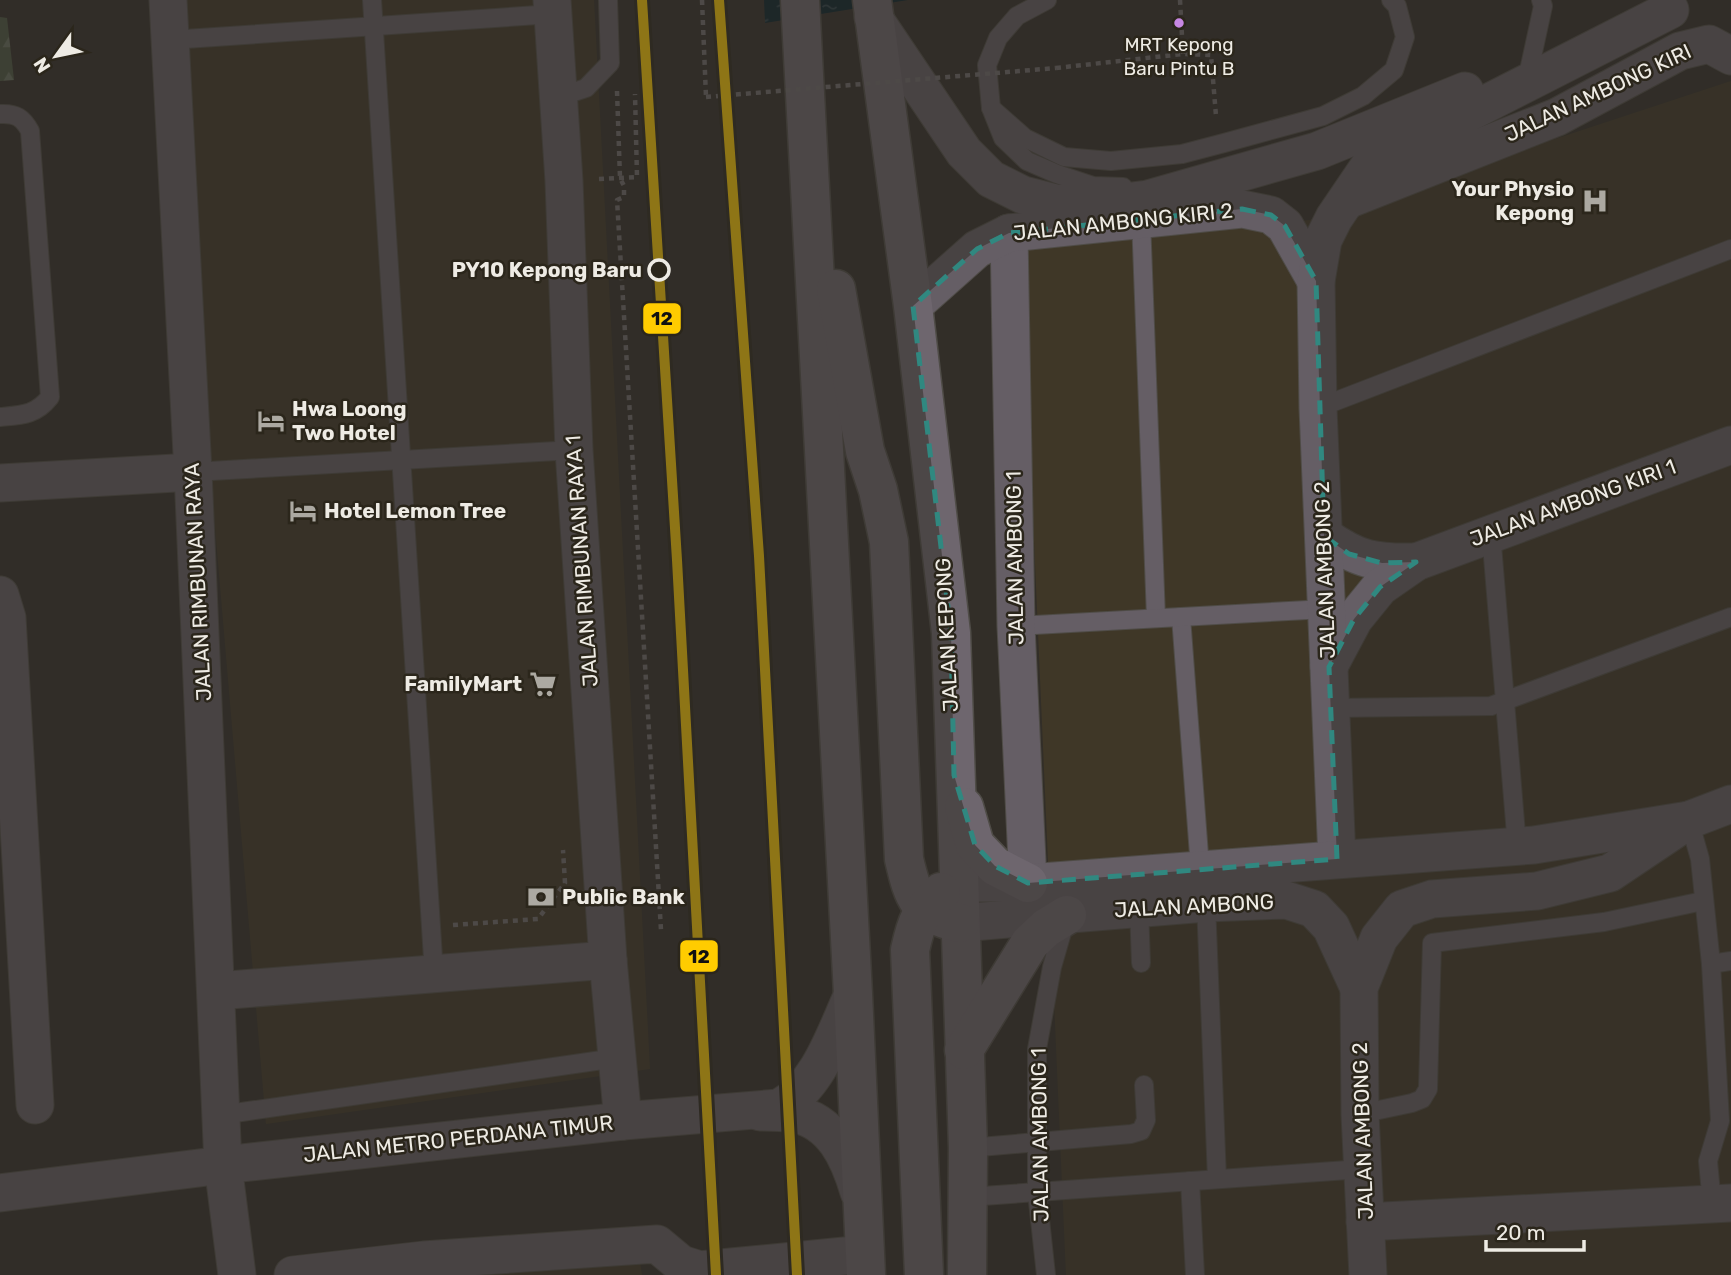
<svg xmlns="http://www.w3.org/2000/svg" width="1731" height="1275" viewBox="0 0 1731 1275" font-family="Rubik,sans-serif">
	<defs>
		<pattern id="forest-firs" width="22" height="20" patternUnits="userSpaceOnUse" patternTransform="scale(1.75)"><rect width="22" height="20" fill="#4d5844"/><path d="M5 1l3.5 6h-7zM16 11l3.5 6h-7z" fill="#67705f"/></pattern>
		<pattern id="water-ripples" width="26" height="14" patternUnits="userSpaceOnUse" patternTransform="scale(1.75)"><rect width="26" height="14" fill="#061f29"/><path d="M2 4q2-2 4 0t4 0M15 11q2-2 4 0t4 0" fill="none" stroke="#2b4048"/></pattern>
	</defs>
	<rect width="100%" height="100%" fill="#322e28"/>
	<g fill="#3f3727">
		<polygon points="170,0 594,0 650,1069 266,1124"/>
		<polygon points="1731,81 1731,1275 1066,1275 1021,242 1310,220"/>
		<polygon points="639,1256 642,1275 444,1275"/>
	</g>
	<polygon fill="url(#forest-firs)" points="0,17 7,18 14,80 0,81"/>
	<polygon fill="url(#water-ripples)" points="764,0 908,0 765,23"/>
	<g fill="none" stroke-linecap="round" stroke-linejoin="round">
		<g stroke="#4f4c47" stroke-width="20">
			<g id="lane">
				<polyline points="372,0 434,974"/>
				<polyline points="1047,0 1017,16 998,38 987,65 991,108 1003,138 1027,161 1057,174 1093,186 1123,187"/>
				<polyline points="170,40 553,14"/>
				<polyline points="1530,66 1543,6 1541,0"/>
				<polyline points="559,97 586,88 610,63 608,0"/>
				<polyline points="991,108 1025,138 1064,157 1111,161 1182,154 1224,143 1323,116 1363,96 1394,70 1405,37 1397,6 1391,0"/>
				<path d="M0,114C16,113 23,118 30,131L50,397C36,415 22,415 0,417"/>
				<polyline points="1141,219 1156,618"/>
				<polyline points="1318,408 1731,249"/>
				<polyline points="193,472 574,450"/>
				<polyline points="1491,533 1517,846"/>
				<polyline points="1181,617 1200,868"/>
				<polyline points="1016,626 1326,609"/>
				<polyline points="1331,708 1491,706 1731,617"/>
				<polyline points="1689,820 1700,859 1711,964 1720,1121 1708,1161 1712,1204"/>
				<polyline points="1206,903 1217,1179"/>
				<polyline points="1139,908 1141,963"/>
				<polyline points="1711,964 1731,961"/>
				<polyline points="1360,1114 1412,1103 1422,1099 1428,1089 1432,943 1604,922 1703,901"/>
				<polyline points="221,1115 616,1058"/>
				<polyline points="968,1148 1131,1134 1141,1131 1146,1120 1144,1085"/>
				<polyline points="1190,1181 1195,1275"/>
				<polyline points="968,1197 1362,1169"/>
				<polyline points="1046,1275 1037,1192 1037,1049 1052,967 1065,922"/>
			</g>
		</g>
		<g stroke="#4f4c47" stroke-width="39">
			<g id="street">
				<polyline points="168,0 193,472 223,1165 237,1275"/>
				<polyline points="552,0 564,181 574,450 608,960 623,1121"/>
				<polyline points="873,17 964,152 991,179 1023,195 1055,203 1092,206 1148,199 1317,151 1465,91"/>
				<polyline points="1347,200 1557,117 1680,51 1709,44 1731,56"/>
				<polyline points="1009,233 1016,626 1028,883"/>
				<polyline points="913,306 977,249 1009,233 1242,209 1271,215 1285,226 1316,281"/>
				<polyline points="0,483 193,472"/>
				<path d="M1324,536C1358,560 1374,563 1416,562"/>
				<polyline points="0,595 7,618 35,1105"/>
				<polyline points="1329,666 1354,619 1380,587 1416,562 1731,445"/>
				<polyline points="1337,859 1318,408 1316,281 1323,240 1334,218 1372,162 1670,10"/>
				<polyline points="959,883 1028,883 1534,845 1689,820"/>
				<polyline points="960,923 1206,903 1286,900 1314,909 1331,927 1359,988"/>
				<polyline points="217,991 608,960"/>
				<path d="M760,1112C771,1112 783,1112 794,1114C833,1121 849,1158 859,1192"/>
				<path d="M0,1193L223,1165L623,1121L779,1108C819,1086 835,1033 853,994"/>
				<polyline points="1365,1222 1731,1203"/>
				<polyline points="293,1275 424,1260 657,1244 681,1264 700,1270 865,1254"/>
				<polyline points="1368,1275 1360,1114 1359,988 1379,938 1402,909 1432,899 1537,891 1610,873 1689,820 1731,804"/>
			</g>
		</g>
		<g stroke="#4f4c47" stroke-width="41">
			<g id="primary">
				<polyline points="800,0 853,994 866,1275"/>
				<polyline points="872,0 913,306 951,633 968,1148 967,1275"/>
				<path d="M836,289L865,451L878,490L889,542L904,859C913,898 918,915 960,923"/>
				<polyline points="964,807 975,845 995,866 1028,883"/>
				<polyline points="964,1050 1030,943 1046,928 1067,915"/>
				<path d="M924,1275L910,950C916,923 920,911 941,892"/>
			</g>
		</g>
		<g stroke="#6f6b6d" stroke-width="4.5" stroke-dasharray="5 5" stroke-linecap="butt">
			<polyline points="702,0 706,97"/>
			<polyline points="1180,0 1183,54"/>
			<polyline points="1056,68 1183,54 1211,55 1216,116"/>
			<polyline points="617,91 620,178 624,186 624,197 617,200 661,930"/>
			<polyline points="599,179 637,177 635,94"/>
			<polyline points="453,925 538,919 565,883 563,850"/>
		</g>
		<use href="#lane" stroke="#655e65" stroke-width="18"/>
		<use href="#street" stroke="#655e65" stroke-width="37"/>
		<use href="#primary" stroke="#6e666e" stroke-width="38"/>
		<polyline stroke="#6f6b6d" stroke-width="4.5" stroke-dasharray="5 5" stroke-linecap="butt" points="706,97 1056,68"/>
		<g stroke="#2b261b" stroke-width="16">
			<g id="metro-1">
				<polyline points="642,0 677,560 716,1275"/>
				<polyline points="719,0 759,556 797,1275"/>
			</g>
		</g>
		<use href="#metro-1" stroke="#fc0" stroke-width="10"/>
	</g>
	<path d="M0 0H1731V1275H0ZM1242,209L1271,215L1285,226L1316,281L1324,536L1349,554L1382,563L1416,562L1380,587L1354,619L1329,667L1337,859L1028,883L995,866L975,845L954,775L951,633L913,306L977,249L1009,233Z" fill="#322e28" fill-opacity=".55" fill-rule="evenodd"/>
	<path fill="none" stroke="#308880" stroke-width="5" stroke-dasharray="14 9" stroke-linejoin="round" d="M1242,209L1271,215L1285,226L1316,281L1324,536L1349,554L1382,563L1416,562L1380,587L1354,619L1329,667L1337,859L1028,883L995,866L975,845L954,775L951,633L913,306L977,249L1009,233Z"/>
	<defs>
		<g id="hospital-bare" transform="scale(2.1)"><path d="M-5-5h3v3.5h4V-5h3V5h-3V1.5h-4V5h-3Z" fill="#aca9a2" stroke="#2b261b" stroke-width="2.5" paint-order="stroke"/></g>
		<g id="hotel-bare" transform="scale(2.1)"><path d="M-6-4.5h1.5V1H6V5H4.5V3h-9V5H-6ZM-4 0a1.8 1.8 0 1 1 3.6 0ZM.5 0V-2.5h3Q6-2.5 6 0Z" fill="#aca9a2" stroke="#2b261b" stroke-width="2.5" paint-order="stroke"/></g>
		<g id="supermarket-bare" transform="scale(2.1)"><path d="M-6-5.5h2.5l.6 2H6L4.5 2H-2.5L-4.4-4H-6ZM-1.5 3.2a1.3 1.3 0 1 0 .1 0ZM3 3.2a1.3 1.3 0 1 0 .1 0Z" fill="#aca9a2" stroke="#2b261b" stroke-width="2.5" paint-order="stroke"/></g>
		<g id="bank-bare" transform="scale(2.1)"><path d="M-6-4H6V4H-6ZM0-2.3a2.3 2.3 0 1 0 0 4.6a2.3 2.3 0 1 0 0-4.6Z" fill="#aca9a2" stroke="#2b261b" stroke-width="2.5" paint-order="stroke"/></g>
	</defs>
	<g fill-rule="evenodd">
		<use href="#hospital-bare" x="1595" y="201"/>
		<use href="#hotel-bare" x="271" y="421"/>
		<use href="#hotel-bare" x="303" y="511"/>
		<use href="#supermarket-bare" x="543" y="684"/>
		<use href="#bank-bare" x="541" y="897"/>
	</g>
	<circle fill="#c787e3" stroke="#2b261b" stroke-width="2.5" cx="1179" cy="23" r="6"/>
	<circle fill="#2b261b" stroke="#eeebe4" stroke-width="3.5" cx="659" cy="270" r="10"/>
	<g text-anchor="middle" stroke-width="5" stroke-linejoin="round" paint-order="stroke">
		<g font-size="19" fill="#eeebe4" stroke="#2b261b">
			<text x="1179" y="51">MRT Kepong<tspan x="1179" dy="24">Baru Pintu B</tspan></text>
		</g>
		<g font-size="21" fill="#eeebe4" stroke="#2b261b">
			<text transform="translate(1598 93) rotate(-25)" y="7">JALAN AMBONG KIRI</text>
			<text transform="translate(1123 222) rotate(-6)" y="7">JALAN AMBONG KIRI 2</text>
			<text transform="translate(1573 503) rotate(-20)" y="7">JALAN AMBONG KIRI 1</text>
			<text transform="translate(1015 558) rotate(-91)" y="7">JALAN AMBONG 1</text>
			<text transform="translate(582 561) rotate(-94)" y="7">JALAN RIMBUNAN RAYA 1</text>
			<text transform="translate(1325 570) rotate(-92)" y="7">JALAN AMBONG 2</text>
			<text transform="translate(198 582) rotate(-93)" y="7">JALAN RIMBUNAN RAYA</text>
			<text transform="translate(947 635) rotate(-93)" y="7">JALAN KEPONG</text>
			<text transform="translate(1194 906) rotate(-3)" y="7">JALAN AMBONG</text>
			<text transform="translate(1363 1131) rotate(-92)" y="7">JALAN AMBONG 2</text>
			<text transform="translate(1040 1135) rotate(-91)" y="7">JALAN AMBONG 1</text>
			<text transform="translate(458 1139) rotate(-6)" y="7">JALAN METRO PERDANA TIMUR</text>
		</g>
		<g font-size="21" font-weight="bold" fill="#eeebe4" stroke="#2b261b" text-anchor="start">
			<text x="1574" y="196" text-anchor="end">Your Physio<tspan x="1574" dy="24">Kepong</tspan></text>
			<text x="292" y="416">Hwa Loong<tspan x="292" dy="24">Two Hotel</tspan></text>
			<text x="324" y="518">Hotel Lemon Tree</text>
			<text x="522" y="691" text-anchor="end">FamilyMart</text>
			<text x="562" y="904">Public Bank</text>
		</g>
		<g font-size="21" font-weight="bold" fill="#eeebe4" stroke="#2b261b" text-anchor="end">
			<text x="642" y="277">PY10 Kepong Baru</text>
		</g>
	</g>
	<g stroke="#2b261b" stroke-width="2.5">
		<rect x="642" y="302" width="40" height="33" rx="7" fill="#fc0"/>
		<rect x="679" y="939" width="40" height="34" rx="7" fill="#fc0"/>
	</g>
	<g font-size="19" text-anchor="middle" font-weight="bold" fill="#111">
		<text x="662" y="325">12</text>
		<text x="699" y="963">12</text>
	</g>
	<g transform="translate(56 56) rotate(237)" stroke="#2b261b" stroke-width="5" paint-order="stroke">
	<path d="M0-5L12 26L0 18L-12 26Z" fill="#eeebe4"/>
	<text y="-10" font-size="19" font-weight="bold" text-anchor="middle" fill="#eeebe4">N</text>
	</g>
	<path d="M1486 1240v10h98v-10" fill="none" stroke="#eeebe4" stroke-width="3.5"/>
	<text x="1496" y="1240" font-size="21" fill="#eeebe4" stroke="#2b261b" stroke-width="5" paint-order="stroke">20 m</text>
</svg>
